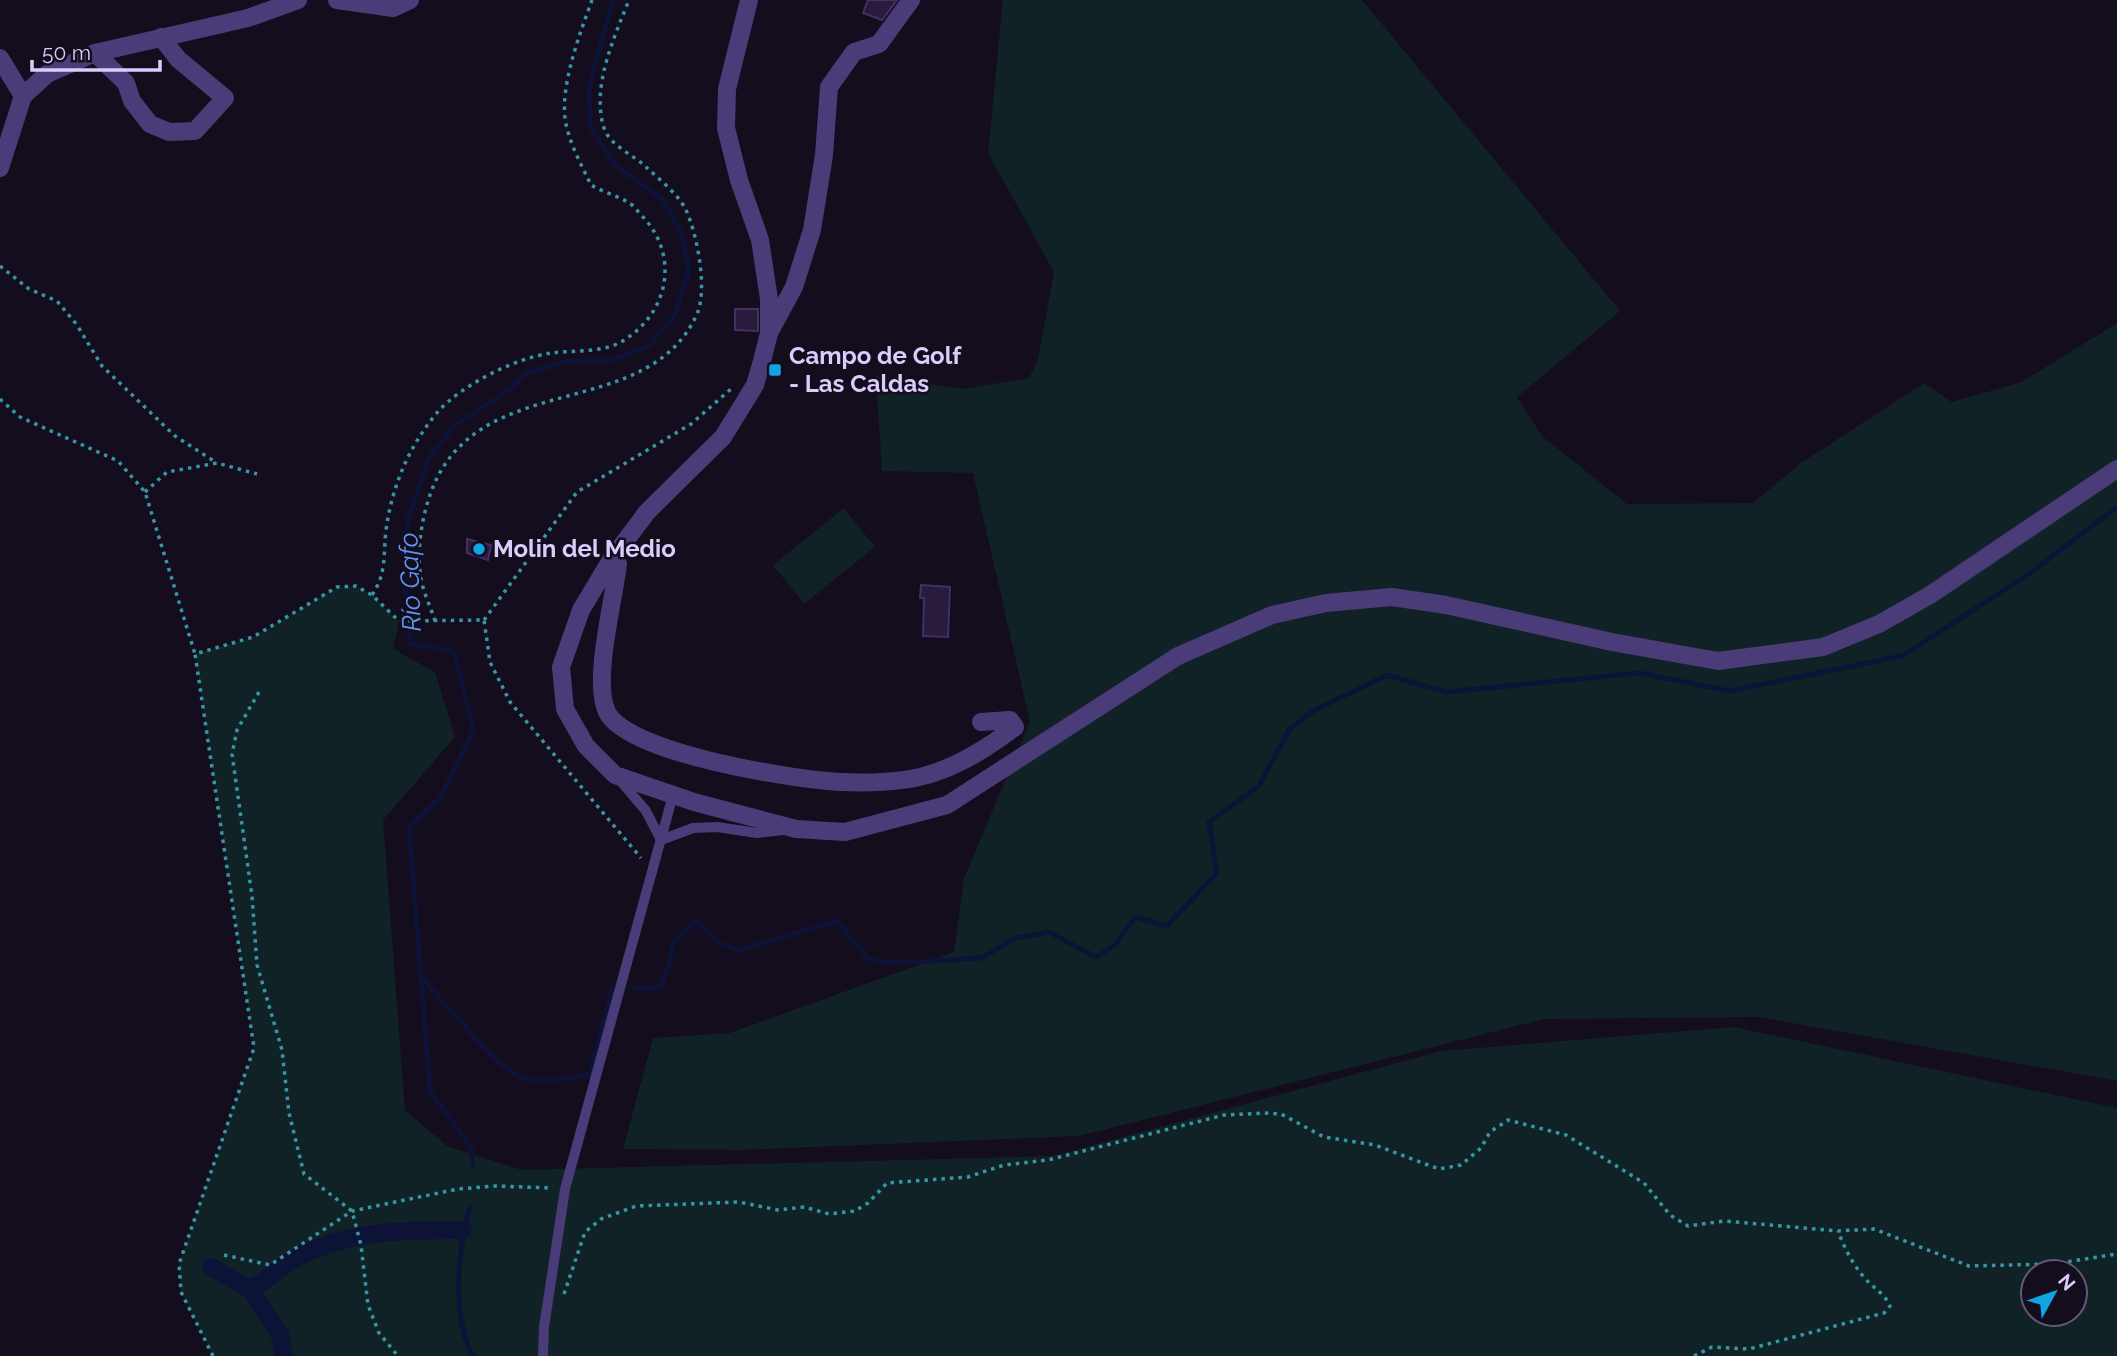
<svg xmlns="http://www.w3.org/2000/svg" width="2117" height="1356" viewBox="0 0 2117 1356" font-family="Raleway,sans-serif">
	<rect width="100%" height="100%" fill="#130d1d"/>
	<g fill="#112226" fill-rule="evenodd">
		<polygon points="1003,0 1362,0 1620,311 1517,397 1542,436 1627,504 1753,503 1801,463 1924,383 1952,402 2022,382 2117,323 2117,1081 1759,1017 1544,1019 1079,1136 740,1150 623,1149 653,1038 730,1033 954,952 964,878 1030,722 973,473 882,471 876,376 963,389 1029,378 1038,360 1054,272 988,153"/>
		<polygon points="844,508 875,547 804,604 773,565"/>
		<path d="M356,586L372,595L399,621L393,649L435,672L455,737L383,820L405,1110L447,1146L522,1170L1053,1156L1441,1051L1734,1027L2117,1108V1356H213L181,1292L179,1264L254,1048L195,654L253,637L337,587ZM2033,1272H2075V1314H2033Z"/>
	</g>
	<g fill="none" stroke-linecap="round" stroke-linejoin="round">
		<g stroke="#0c1337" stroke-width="5">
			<path d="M421,976C441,999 495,1066 520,1077C541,1086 568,1078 590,1074L612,988"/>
			<polyline points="634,988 660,988 670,962 673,941 696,922 719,943 739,950 837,921 868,959 894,963 981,958 1016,938 1049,932 1096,957 1115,945 1135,917 1167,926 1217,873 1209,822 1259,786 1289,730 1311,712 1387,675 1446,692 1639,673 1729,691 1902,656 2029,574 2117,507"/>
			<polyline points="473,1165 471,1147 430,1091 409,827 440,798 474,730 454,651 411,644 406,592 408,519 430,456 455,425 509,390 526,373 569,361 609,361 649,346 675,315 689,270 681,231 662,199 616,166 590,127 589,88 613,0"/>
			<path d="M470,1207C458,1249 451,1317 473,1356"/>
		</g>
		<g stroke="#0c1337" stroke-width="18">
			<polyline points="211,1267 251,1290 280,1335 284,1356"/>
			<path d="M251,1290C267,1279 283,1265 300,1256C351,1230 407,1230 463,1230"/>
		</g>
	</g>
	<g fill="#281b3c" stroke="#452e66" stroke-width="2">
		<polygon points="868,0 897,0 882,20 863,13"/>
		<polygon points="735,309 758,309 758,331 735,330"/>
		<polygon points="467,539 491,545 488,560 467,553"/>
		<polygon points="921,585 950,587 948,637 923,636 924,598 920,598"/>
	</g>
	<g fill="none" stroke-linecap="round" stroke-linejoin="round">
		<g stroke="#3696a6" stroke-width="3.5" stroke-dasharray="3.5 5" stroke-linecap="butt">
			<polyline points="0,266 29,289 57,301 77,325 102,366 175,436 217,463"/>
			<polyline points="0,399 20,417 118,461 145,492 195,654"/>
			<polyline points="145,492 167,472 217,463 257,474"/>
			<path d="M372,595C387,573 383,556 386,530C392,487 408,448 436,414C459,386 515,358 551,353C572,350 599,353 619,343C667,317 681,259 644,218C639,214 635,206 629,203C618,196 603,192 591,185C581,164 568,141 565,118C561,83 580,33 592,0"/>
			<polyline points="484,620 577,492 691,424 731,389"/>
			<path d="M435,621C430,605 421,588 420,571C417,545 423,511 433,487C482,368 648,423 697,314C708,289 697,234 686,210C679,195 658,178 646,167C634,155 610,146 604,128C591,87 614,38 629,0"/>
			<polyline points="259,692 237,730 232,754 252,896 257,965 282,1050 289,1113 304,1174 352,1211 361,1245 368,1305 379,1333 398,1356"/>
			<polyline points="224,1255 270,1265 352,1211 458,1189 495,1186 552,1188"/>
			<polyline points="564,1294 585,1232 601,1219 636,1206 739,1202 778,1210 804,1207 829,1214 855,1211 868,1203 887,1183 968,1177 1004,1165 1048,1160 1224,1115 1268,1113 1281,1114 1324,1137 1375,1145 1439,1169 1461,1165 1481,1148 1490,1132 1508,1120 1566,1135 1644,1183 1670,1215 1688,1226 1724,1221 1838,1231 1874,1229 1969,1266 2053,1264 2117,1254"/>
			<polyline points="213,1356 181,1292 179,1264 254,1048 195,654 253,637 337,587 356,586 372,595 399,621 484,620 490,662 510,702 641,858"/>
			<path d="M1694,1356L1712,1347L1749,1349L1884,1313L1890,1306C1883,1291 1872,1288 1863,1276C1852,1263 1844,1247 1838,1231"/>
		</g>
		<g stroke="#4a3c78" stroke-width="10">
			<polyline points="618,778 646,811 661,840 693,828 717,827 757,833 783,830"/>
			<polyline points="543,1356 544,1327 565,1189 673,795"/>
		</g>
		<g stroke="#4a3c78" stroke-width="18">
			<polyline points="337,0 393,8 410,0"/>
			<polyline points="95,53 126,83 132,101 150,124 169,132 195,131 225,98 178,59 161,37"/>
			<polyline points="0,58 23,96"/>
			<polyline points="0,168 23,96 47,74 95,53 248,18 298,0"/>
			<polyline points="769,333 794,287 812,230 824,155 829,87 854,52 879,44 911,0"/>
			<path d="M614,555L618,564C614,600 592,681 607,712C628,754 796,780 842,782C869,783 901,783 927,775C960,766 989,747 1015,727L1010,720L981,722"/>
		</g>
		<polyline stroke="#4a3c78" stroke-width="18" points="749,0 727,89 726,128 739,180 760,240 769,299 769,333 762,361 755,385 723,437 647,512 611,560 581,610 561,667 565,709 586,746 615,775 694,802 796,829 845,832 947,805 1178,656 1272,615 1326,603 1392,597 1446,605 1612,642 1718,661 1823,647 1879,624 1930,595 2117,469"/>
	</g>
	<g fill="#11a4e2" stroke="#130d1d" stroke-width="2.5">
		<rect x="768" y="363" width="14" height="14" rx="3.5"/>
		<circle cx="479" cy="549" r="7"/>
	</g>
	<g text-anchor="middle" stroke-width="5" stroke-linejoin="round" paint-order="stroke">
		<g font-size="24" font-weight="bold" fill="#dbccfb" stroke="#130d1d" text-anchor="start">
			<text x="789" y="364">Campo de Golf<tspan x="789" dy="28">- Las Caldas</tspan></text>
			<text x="493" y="557">Molin del Medio</text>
		</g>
		<g font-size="26" font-style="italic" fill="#6393f3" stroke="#130d1d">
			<text transform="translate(410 582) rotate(-92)" y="9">Río Gafo</text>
		</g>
	</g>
	<g transform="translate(2054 1293) rotate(50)"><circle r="33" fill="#130d1d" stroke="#635976" stroke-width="2"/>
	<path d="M0-5L12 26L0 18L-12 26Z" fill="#11a4e2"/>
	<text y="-10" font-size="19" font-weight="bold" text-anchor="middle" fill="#dbccfb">N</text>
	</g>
	<path d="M32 60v10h128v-10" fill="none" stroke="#dbccfb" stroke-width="3.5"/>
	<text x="42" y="60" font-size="21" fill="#dbccfb" stroke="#130d1d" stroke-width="5" paint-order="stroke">50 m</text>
</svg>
